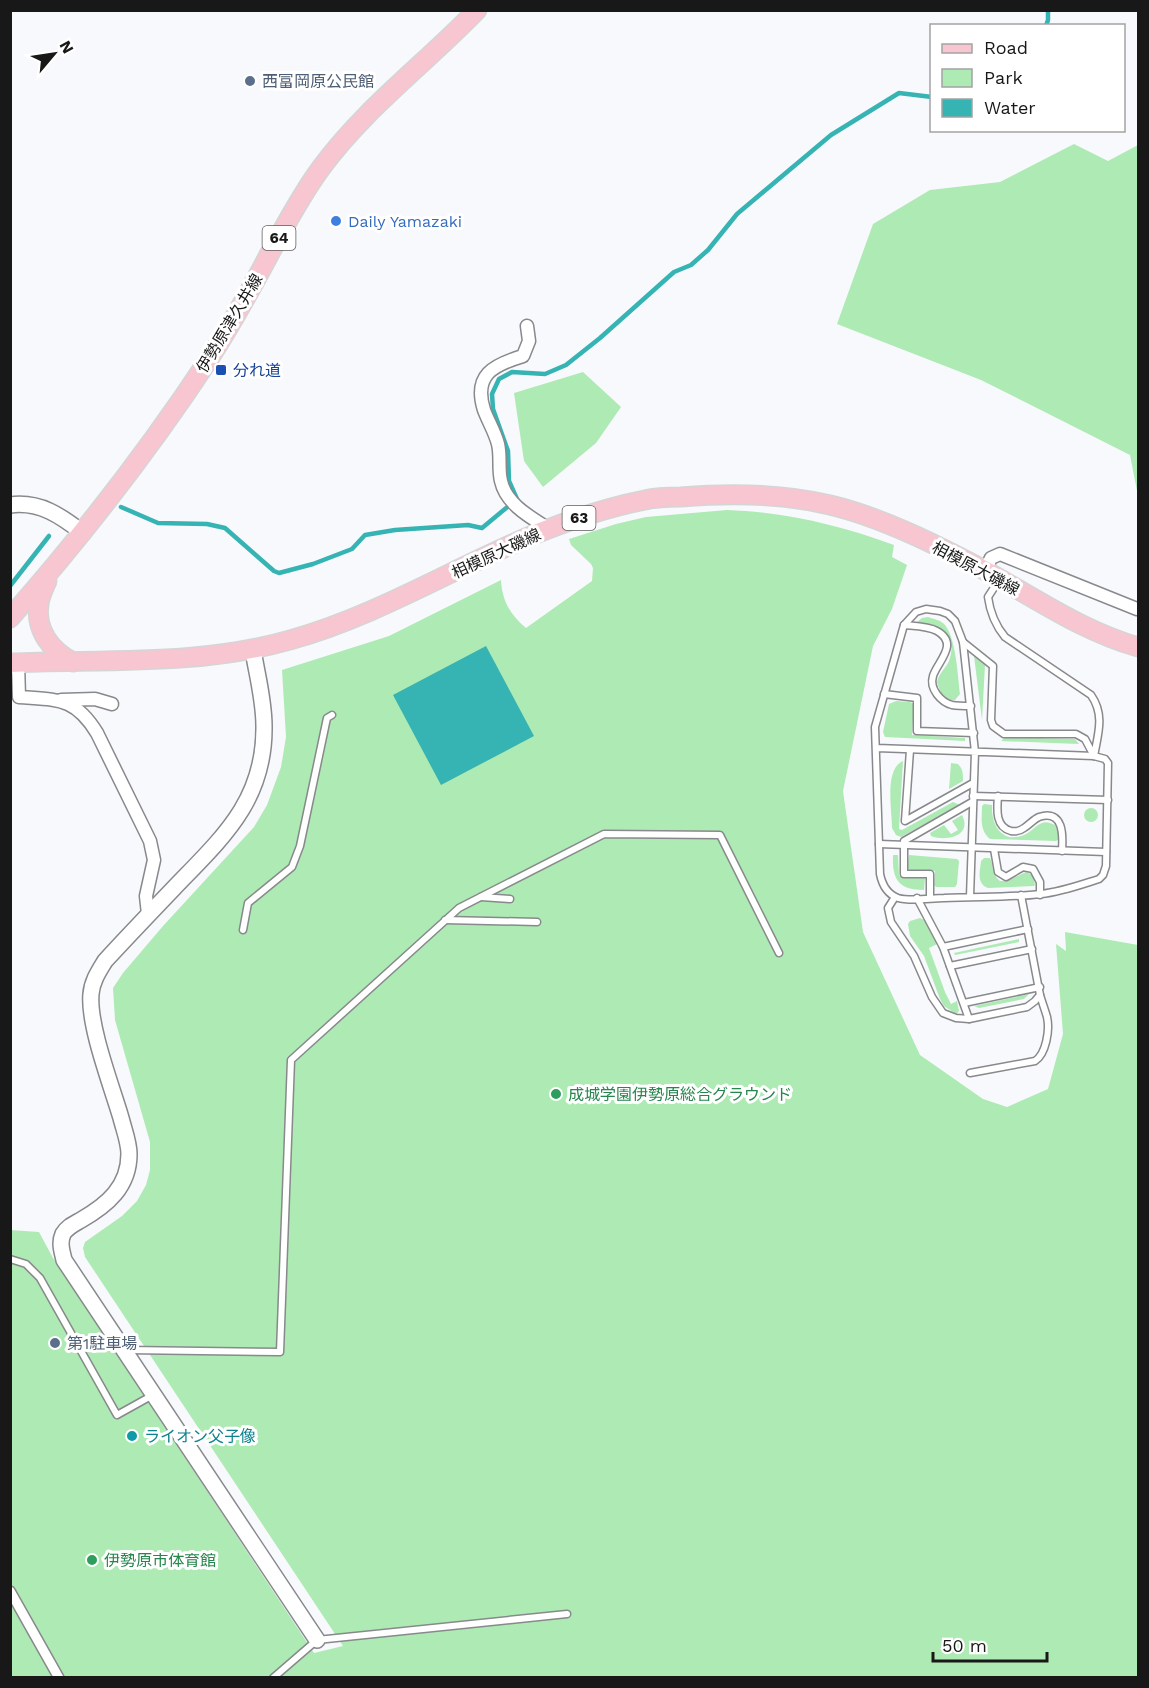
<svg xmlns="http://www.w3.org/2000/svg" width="1149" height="1688" viewBox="0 0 1149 1688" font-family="'Work Sans','Noto Sans JP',sans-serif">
	<rect width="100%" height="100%" fill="#f8f9fd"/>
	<g fill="#aeeab3">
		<polygon points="1074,144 1108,161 1138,145 1138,496 1130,455 981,380 837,324 873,224 930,190 1000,182"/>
		<polygon points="583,372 621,407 596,443 543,487 524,461 514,393"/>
		<path d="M727,510C786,512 839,525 894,545L892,557L907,565L892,609L873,646L843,791L863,932L920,1055L983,1099L1007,1107L1048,1089L1063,1034L1056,944L1066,951L1065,932L1138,945V1677H11L10,1230L39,1232L53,1258L314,1653L343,1646L85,1257L83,1248L85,1242L122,1216L137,1201L146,1185L150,1170V1142L115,1020L113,988L123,973L163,926L254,827L267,805L281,767L286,737L282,670L389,636L501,580C502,600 510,615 526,628L592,581L593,568L591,564L571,545L569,539L616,524L646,517Z"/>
		<path d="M928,617C934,619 941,620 945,625C956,638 958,677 960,694L955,700H951L941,694L937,682C939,673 946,668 949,661C959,636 937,626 917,622L922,618Z"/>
		<polygon points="974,656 985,665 982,720"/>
		<polygon points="896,701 910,702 914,704 912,735 965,738 965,741 885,737 883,732 889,704"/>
		<polygon points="1006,737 1075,739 1079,744 1001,741"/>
		<path d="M903,761L899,829L902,830L953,802L960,805L901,837L896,835L892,828C892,810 884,769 903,761Z"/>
		<path d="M951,763L958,764C963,769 963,774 963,781L949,789Z"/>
		<path d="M984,804L992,805C991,826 1003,845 1026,834C1032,831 1036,825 1042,823C1046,821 1051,823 1055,825L1059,834L1058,840L1056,841L990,839C979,830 982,818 982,806Z"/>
		<circle cx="1091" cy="815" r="7"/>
		<path d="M962,815C973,836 946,842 931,836L930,833L944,825L951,834L958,830L952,821Z"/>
		<path d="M893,855H898L899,876L925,878L924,890C898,890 892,879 893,855Z"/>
		<polygon points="909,855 957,859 959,861 957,884 955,887 936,887 934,885 935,871 909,870 907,867"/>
		<path d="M984,858H990C994,866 991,874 1000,881H1007L1026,872L1033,875L1035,885L1034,886L988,888C976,883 980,872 981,861Z"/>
		<polygon points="920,918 924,920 937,944 929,948 945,992 951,1004 957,1001 959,1011 956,1014 944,1006 940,999 924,956 910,936 908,924 910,921"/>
		<polygon points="1019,939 1019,942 955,955 954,953"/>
		<polygon points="1029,994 1024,999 979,1008 974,1006"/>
	</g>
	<polygon fill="#36b3b3" points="486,646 534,736 441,785 393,695"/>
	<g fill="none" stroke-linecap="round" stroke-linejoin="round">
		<g stroke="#36b3b3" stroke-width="4.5">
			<polyline points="1046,26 1048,20 1048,10"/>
			<polyline points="121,507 158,523 207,524 225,528 274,571 279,573 313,564 352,549 365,535 395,530 468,525 482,528 517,499 509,481 508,451 493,409 492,394 499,379 512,372 545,374 566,365 600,338 674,272 691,265 708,250 737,214 831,135 899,93 932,97"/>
			<polyline points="10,586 49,536"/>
		</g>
		<g stroke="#88898c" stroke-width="9">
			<g id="service">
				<path d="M999,580L988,597C990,612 995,625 1005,637L1091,695C1105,715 1098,734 1094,756"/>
				<path d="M904,625C914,626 928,626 937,631C960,644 937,662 933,676C929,689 941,702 952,705C958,706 965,706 971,706"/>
				<polyline points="963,642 993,666 991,720 993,726 1004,734 1076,734 1085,739 1094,756"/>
				<polyline points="884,694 917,698 917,731 974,733"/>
				<path d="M877,748L1094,756L1105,759L1108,763L1106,866L1103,875L1099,879C1080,885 1061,892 1041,894C1009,898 976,896 944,898C931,898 911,902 898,898C887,894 882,884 880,874L875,727L904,625L916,612L926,609L940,611L948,614L955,621L963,642L975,752L970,897"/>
				<polyline points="910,750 905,821 973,783"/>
				<polyline points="973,796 1108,800"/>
				<path d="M998,796C997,809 995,827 1011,831C1016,832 1020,831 1024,828C1029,825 1034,819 1039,817C1064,809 1063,836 1062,851"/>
				<polyline points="879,844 1106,852"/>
				<polyline points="994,849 998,872 1006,877 1023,867 1033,869 1040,882 1040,895"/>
				<polyline points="481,897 510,899"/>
				<polyline points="895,897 888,908 891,922 914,956 932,997 943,1013 956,1018 969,1019 1027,1007 1035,1001 1040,995 1021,895"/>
				<polyline points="917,898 943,947 969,1019"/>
				<polyline points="930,898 930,874 904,874 904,841 972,802"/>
				<polyline points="445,920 537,922"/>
				<polyline points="243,930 248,903 292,867 300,846 327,718 332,715"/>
				<polyline points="943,947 1028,929"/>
				<polyline points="950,966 1032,949"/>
				<polyline points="964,1003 1040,987"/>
				<path d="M970,1073L1035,1061C1046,1054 1050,1030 1047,1017C1045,1010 1042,1002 1040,995"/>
				<polyline points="10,1259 26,1264 40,1278 117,1415 153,1395"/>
				<polyline points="127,1350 280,1352 291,1060 459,908 604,834 720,835 779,953"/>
				<polyline points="273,1678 317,1640 567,1614"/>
			</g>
		</g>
		<g stroke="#88898c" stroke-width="12">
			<polyline id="pedestrian" points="10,1591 59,1678"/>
		</g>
		<g stroke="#88898c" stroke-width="15">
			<g id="minor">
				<path d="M527,326L529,341L523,356C493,365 473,375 484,410C488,421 495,432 498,444C501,456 498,469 501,481C506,504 530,517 549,529"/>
				<polyline points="985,571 991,558 1000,554 1137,609"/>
				<path d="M18,663L19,697C58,700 75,697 97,733L150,841L154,860L146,896L148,914"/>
				<polyline points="61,700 95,699 112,704"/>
			</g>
		</g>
		<g stroke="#88898c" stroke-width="18">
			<g id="tertiary">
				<path d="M10,505C40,501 61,516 83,533"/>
				<path d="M253,650C257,675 264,700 264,726C265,801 222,838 174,888C151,912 128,936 105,961C99,971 92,981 91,994C88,1025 112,1087 121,1118C124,1130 129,1142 129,1154C129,1187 107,1205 81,1220C74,1224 67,1227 63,1234C59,1243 62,1251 64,1260L317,1640"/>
			</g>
		</g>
		<g stroke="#d5d5d6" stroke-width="21">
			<g id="primary">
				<path d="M47,581C44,588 40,596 39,604C35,630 51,651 73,662"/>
				<path d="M10,618C82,536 149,450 209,359C231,325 251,289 270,253C286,224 301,195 321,168C365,108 425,64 477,10"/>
				<path d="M10,663C104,659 199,666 290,640C373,617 447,572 526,538C564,522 604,508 645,500C657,497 669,497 681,497C730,493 781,493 830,505C881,517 937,545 984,570C1035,598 1082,631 1138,647"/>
			</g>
		</g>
		<use href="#service" stroke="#fff" stroke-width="6"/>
		<use href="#pedestrian" stroke="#fff" stroke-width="9"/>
		<use href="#minor" stroke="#fff" stroke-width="12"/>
		<use href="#tertiary" stroke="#fff" stroke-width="15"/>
		<use href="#primary" stroke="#f8c6d0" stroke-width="18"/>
	</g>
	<g fill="#5c6f8a" stroke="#fff" stroke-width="2">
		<circle cx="250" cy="81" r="6"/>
		<circle cx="55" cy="1343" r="6"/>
	</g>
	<circle fill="#3f7fe0" stroke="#fff" stroke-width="2" cx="336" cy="221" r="6"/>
	<rect fill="#1a4fb4" stroke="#fff" stroke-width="2" x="215" y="364" width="12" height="12" rx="3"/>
	<g fill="#2e9e5b" stroke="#fff" stroke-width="2">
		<circle cx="556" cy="1094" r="6"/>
		<circle cx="92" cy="1560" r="6"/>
	</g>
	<circle fill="#0f9aa8" stroke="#fff" stroke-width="2" cx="132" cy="1436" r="6"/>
	<g text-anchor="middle" stroke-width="6" stroke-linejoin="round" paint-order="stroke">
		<g fill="#fff" stroke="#5d5d5e" stroke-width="1.5">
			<rect x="262.5" y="226" width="33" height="24" rx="4.5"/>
			<rect x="562.5" y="506" width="33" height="24" rx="4.5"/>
		</g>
		<g font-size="15" font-weight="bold" fill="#181819">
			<text x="279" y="243">64</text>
			<text x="579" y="523">63</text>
		</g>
		<g font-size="16" fill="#4e5e75" stroke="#fff" text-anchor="start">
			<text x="262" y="87">西富岡原公民館</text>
			<text x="67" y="1349">第1駐車場</text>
		</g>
		<g font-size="16" fill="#366cbe" stroke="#fff" text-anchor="start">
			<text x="348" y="227">Daily Yamazaki</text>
		</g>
		<g font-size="16" fill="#181819" stroke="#fff">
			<text transform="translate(229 323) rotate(-59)" y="6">伊勢原津久井線</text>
			<text transform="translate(496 553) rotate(-25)" y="6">相模原大磯線</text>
			<text transform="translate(976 568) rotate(28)" y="6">相模原大磯線</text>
		</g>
		<g font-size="16" fill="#164399" stroke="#fff" text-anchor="start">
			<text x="233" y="376">分れ道</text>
		</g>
		<g font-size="16" fill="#27864d" stroke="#fff" text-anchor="start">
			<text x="568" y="1100">成城学園伊勢原総合グラウンド</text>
			<text x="104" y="1566">伊勢原市体育館</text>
		</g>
		<g font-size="16" fill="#0d838f" stroke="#fff" text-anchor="start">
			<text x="144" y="1442">ライオン父子像</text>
		</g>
	</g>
	<rect width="1149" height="1688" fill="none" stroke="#181819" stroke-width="24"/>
	<rect x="930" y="24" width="195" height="108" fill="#ffffff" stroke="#a3a3a3" stroke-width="1.5"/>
	<rect x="942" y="44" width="30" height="9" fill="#f8c6d0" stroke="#a3a3a3" stroke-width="1.5"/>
	<text x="984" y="54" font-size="18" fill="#181819">Road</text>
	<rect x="942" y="69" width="30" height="18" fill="#aeeab3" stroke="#a3a3a3" stroke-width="1.5"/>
	<text x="984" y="84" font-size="18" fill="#181819">Park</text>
	<rect x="942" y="99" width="30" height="18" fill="#36b3b3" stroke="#a3a3a3" stroke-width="1.5"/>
	<text x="984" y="114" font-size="18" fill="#181819">Water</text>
	<g transform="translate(54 54) rotate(61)" stroke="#ffffff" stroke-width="4.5" paint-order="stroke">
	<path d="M0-4.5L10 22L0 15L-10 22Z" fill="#181819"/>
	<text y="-9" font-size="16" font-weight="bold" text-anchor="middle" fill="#181819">N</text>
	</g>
	<path d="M933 1652v9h114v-9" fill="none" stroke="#181819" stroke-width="3"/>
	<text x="942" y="1652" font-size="18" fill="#181819" stroke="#ffffff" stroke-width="4.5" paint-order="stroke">50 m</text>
</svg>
